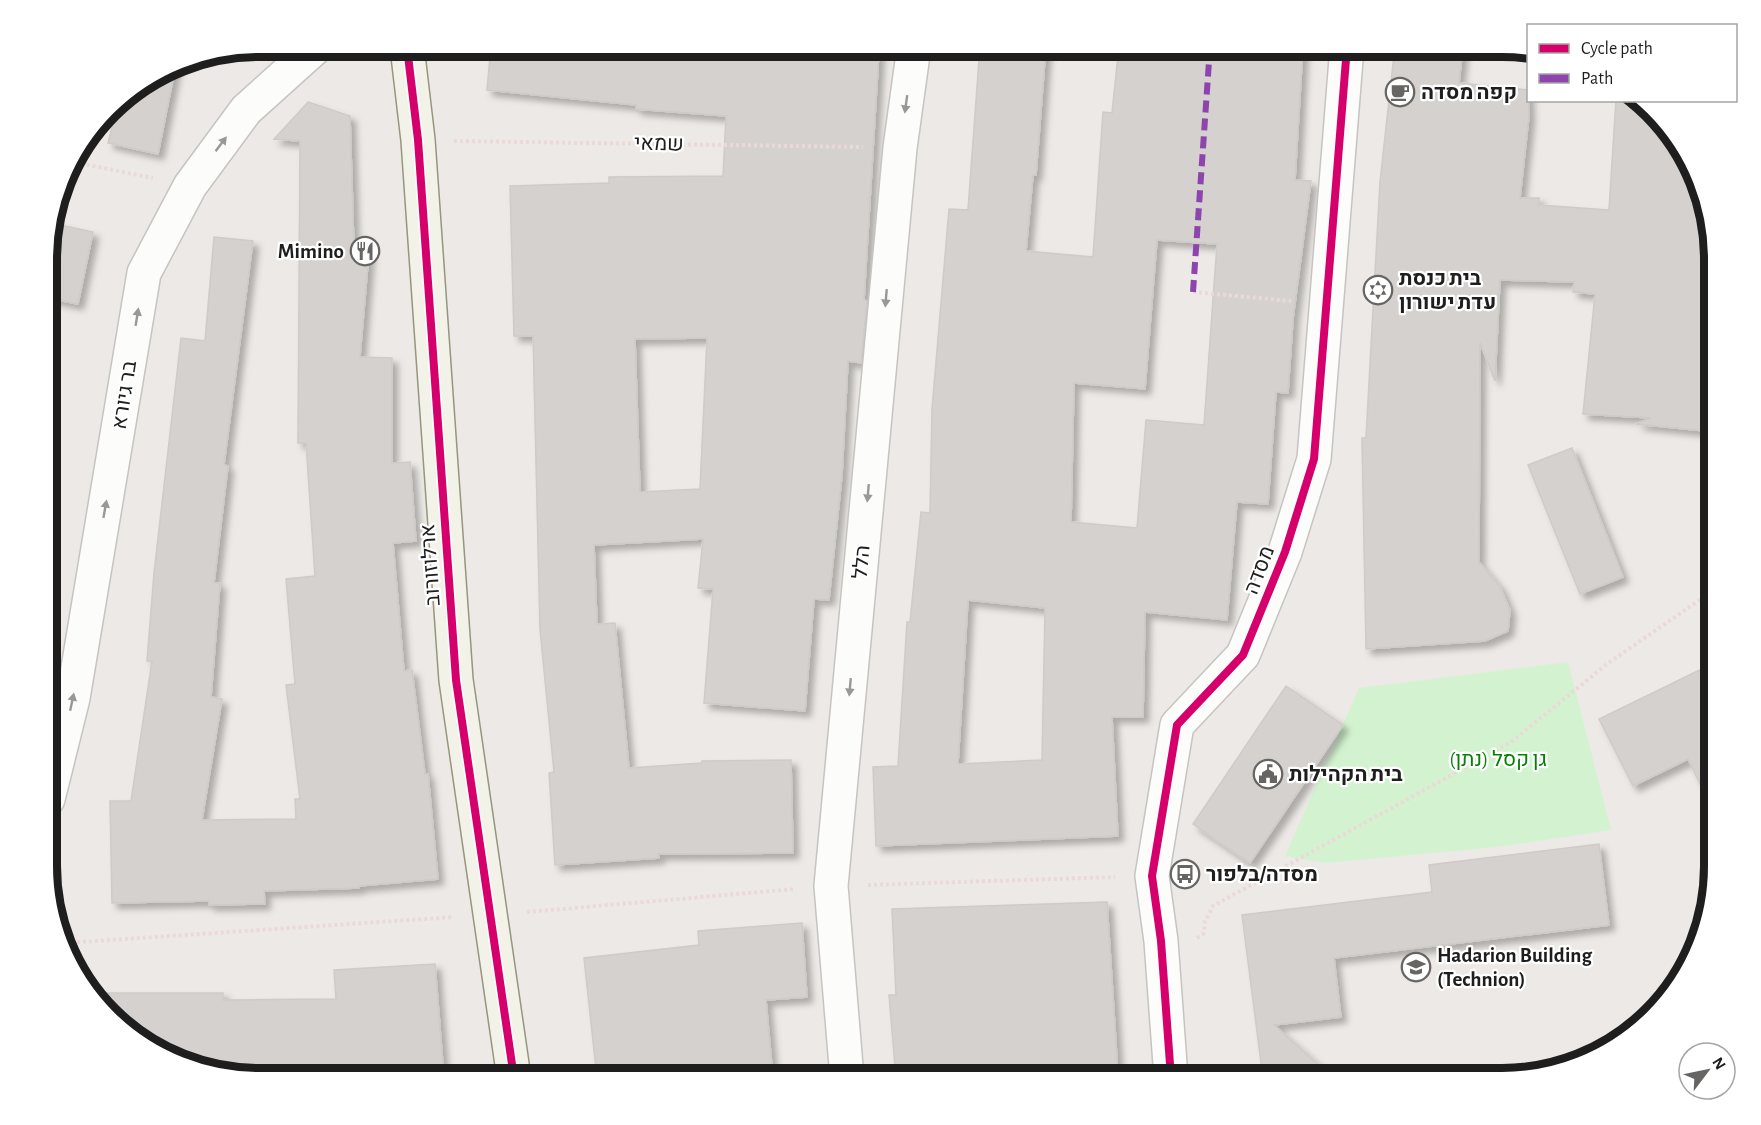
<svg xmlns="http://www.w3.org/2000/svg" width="1761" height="1125" viewBox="0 0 1761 1125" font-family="'Alegreya Sans',Heebo,sans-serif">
	<defs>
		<filter id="shadow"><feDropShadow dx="5.5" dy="5.5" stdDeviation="3" flood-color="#0004"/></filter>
	</defs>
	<rect width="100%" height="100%" fill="#ece9e6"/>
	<polygon fill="#d3f3d0" points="1568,662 1611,830 1497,847 1326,863 1285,856 1359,688"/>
	<g fill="#d4d1cf" stroke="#cfcbc7" stroke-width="1.5" fill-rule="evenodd" filter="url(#shadow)">
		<path d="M491,46H752L879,51L864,300L867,301L861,363L848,361L842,475L829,600L814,599L805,711L704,703L713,589L698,588L703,539L594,545L597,624L615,623L629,768L702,763V761L791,760L793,853L658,854L659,858L555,865L549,773L554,772L540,629L533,336H514L510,186L609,183V177L723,176L726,116L636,109V105L487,90ZM707,338L700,489L640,492L635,339Z"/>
		<path d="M980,46H1046L1036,175H1033L1026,251L1093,257L1103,112L1112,113L1119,46H1303L1295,180L1311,181L1293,319L1288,393L1276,392L1268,504L1237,502L1227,620L1145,612L1143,717H1112L1118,836L876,846L873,767L898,766L907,622H910L921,512L930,513L932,409L949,209L968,210ZM1157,240L1217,244L1204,425L1146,420L1137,528L1071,522L1074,383L1145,389ZM968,600L1045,608L1042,760L958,764Z"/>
		<polygon points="1395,46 1463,46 1459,83 1528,90 1529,116 1520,198 1539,198 1539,205 1609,210 1616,100 1637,100 1686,153 1714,245 1714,432 1636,424 1651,418 1583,414 1595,294 1573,292 1574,282 1500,280 1495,381 1480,343 1479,562 1500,587 1510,610 1508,631 1485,641 1366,649 1362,438 1366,438 1380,182"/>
		<polygon points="176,64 158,154 108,143 119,100"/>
		<polygon points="308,102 350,116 354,250 369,252 360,357 392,358 392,463 410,462 416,541 393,543 404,671 412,670 425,774 428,774 438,879 359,886 359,888 264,891 265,904 209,905 209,901 112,903 110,801 131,801 152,661 147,661 154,573 181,338 205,341 214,237 253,241 224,465 228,466 214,583 220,583 211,697 222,699 202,820 296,819 295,799 300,799 286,685 295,684 286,579 315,576 306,443 298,443 300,141 274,139"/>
		<polygon points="51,223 93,232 78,304 48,298 48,232"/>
		<polygon points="1572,448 1623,577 1580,594 1528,465"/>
		<polygon points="1714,663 1714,813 1688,759 1633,786 1599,719"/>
		<polygon points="1286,686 1343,725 1250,863 1193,824"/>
		<polygon points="1599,844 1609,925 1334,958 1341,1017 1274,1025 1334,1078 1263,1078 1242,915 1432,892 1429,865"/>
		<polygon points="1107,902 1118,1075 1068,1078 896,1078 889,995 896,995 892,909"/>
		<polygon points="802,923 807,997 766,1000 773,1078 597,1078 584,958 699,945 698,931"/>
		<polygon points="435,964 444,1078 259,1078 204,1071 141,1043 94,993 223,993 223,1000 336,999 334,970"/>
	</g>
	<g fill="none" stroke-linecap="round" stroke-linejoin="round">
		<g stroke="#c5c4c2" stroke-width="36">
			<g id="street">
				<polyline points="48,799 73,698 144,273 190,186 246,110 316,47"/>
				<polyline points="847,1078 831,886 900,148 914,47"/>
				<polyline points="1171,1078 1161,941 1152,876 1177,725 1243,655 1285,552 1314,459 1347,47"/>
			</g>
		</g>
		<g stroke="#96957e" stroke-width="36">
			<polyline id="secondary" points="407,47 418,140 456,680 514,1078"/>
		</g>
		<g stroke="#ebd9d8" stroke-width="4" stroke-dasharray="3 3" stroke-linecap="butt">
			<polyline points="454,141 863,147"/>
			<polyline points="74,158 73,162 153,178"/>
			<polyline points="1193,292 1291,301"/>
			<polyline points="868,885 1115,877"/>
			<polyline points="527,912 795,889"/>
			<polyline points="1197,938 1204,933 1205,921 1213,906 1510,743 1607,664 1714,590"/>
			<polyline points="65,943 454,917"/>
		</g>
		<use href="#street" stroke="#fcfcfb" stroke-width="33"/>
		<use href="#secondary" stroke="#f3f2e9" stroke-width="33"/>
		<polyline stroke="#8e44ad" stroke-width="6" stroke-dasharray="12 6" stroke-linecap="butt" points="1193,292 1210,47"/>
		<g stroke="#fff" stroke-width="11">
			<g id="cycleway">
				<polyline points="407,47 418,140 456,680 514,1078"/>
				<polyline points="1171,1078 1161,941 1152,876 1177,725 1243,655 1285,552 1314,459 1347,47"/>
			</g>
		</g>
		<use href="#cycleway" stroke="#d6006c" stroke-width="8"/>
	</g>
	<defs><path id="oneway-solid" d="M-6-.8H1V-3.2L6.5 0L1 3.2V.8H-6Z" transform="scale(1.5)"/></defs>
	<g fill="#989898">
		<use href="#oneway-solid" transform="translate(906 104) rotate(98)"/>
		<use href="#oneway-solid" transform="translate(221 144) rotate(-53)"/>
		<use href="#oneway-solid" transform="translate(886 298) rotate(95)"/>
		<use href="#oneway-solid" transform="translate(137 317) rotate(-81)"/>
		<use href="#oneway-solid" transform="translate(868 493) rotate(95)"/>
		<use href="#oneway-solid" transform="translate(105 509) rotate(-80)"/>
		<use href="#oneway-solid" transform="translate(850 687) rotate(95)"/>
		<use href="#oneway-solid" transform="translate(72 702) rotate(-78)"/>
	</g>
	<defs>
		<g id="cafe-ring" transform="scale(1.5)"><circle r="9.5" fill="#fff" stroke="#666564" stroke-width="1.5"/><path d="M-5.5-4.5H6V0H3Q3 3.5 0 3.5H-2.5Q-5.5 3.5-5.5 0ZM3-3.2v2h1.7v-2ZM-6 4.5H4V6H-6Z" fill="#666564"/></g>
		<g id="restaurant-ring" transform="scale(1.5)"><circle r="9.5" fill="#fff" stroke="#666564" stroke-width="1.5"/><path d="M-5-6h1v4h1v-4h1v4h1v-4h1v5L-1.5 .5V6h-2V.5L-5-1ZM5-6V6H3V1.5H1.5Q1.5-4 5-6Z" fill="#666564"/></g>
		<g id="synagogue-ring" transform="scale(1.5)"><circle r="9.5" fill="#fff" stroke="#666564" stroke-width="1.5"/><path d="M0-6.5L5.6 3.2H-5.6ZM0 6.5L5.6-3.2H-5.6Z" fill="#666564"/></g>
		<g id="civic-ring" transform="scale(1.5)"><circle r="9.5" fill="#fff" stroke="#666564" stroke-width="1.5"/><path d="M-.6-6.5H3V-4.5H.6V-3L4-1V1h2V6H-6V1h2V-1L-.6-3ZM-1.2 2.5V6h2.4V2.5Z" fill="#666564"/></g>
		<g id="bus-ring" transform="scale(1.5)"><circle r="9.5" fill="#fff" stroke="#666564" stroke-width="1.5"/><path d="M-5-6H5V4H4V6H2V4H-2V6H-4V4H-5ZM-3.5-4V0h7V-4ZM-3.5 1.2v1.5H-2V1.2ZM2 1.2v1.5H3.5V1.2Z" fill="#666564"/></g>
		<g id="university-ring" transform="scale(1.5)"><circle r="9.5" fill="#fff" stroke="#666564" stroke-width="1.5"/><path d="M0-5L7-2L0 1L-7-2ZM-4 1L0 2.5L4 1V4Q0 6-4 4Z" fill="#666564"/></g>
	</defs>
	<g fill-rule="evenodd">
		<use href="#cafe-ring" x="1400" y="92"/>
		<use href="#restaurant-ring" x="365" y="251"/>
		<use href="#synagogue-ring" x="1378" y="290"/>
		<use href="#civic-ring" x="1268" y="774"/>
		<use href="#bus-ring" x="1185" y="874"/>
		<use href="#university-ring" x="1416" y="967"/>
	</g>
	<g text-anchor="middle" stroke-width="4.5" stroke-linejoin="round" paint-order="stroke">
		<g font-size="21" font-weight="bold" fill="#1e1e1e" stroke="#fff" text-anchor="start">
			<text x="1421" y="99">קפה מסדה</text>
			<text x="344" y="258" text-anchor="end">Mimino</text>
			<text x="1399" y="285">בית כנסת<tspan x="1399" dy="24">עדת ישורון</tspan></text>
			<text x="1289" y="781">בית הקהילות</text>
			<text x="1206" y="881">מסדה/בלפור</text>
			<text x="1437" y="962">Hadarion Building<tspan x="1437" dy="24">(Technion)</tspan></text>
		</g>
		<g font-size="21" fill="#1e1e1e" stroke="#fff">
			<text transform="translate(659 143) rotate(1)" y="7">שמאי</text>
			<text transform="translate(124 395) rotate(-81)" y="7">בר גיורא</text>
			<text transform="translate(861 562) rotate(-85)" y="7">הלל</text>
			<text transform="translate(430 565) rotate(-94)" y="7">ארלוזורוב</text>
			<text transform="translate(1259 570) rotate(-69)" y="7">מסדה</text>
		</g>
		<g font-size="21" fill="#097f08" stroke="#fff">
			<text x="1498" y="766">גן קסל (נתן)</text>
		</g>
	</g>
	<path d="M0 0H1761V1125H0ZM259 57H1502A202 202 0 0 1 1704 259V866A202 202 0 0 1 1502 1068H259A202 202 0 0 1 57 866V259A202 202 0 0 1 259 57Z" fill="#fff" fill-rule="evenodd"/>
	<path fill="none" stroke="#1e1e1e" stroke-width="8" d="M259 57H1502A202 202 0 0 1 1704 259V866A202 202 0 0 1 1502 1068H259A202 202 0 0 1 57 866V259A202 202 0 0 1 259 57Z"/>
	<rect x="1527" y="24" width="210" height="78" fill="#ffffff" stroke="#a5a5a5" stroke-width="1.5"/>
	<rect x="1539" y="44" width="30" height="9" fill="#d6006c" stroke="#a5a5a5" stroke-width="1.5"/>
	<text x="1581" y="54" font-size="18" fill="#1e1e1e">Cycle path</text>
	<rect x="1539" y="74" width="30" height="9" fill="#8e44ad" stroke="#a5a5a5" stroke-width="1.5"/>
	<text x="1581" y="84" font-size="18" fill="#1e1e1e">Path</text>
	<g transform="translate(1707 1071) rotate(58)"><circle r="28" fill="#ffffff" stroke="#a5a5a5" stroke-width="1.5"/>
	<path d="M0-4.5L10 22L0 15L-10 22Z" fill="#666564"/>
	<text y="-9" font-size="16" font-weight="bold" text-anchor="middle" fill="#1e1e1e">N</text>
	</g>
</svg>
